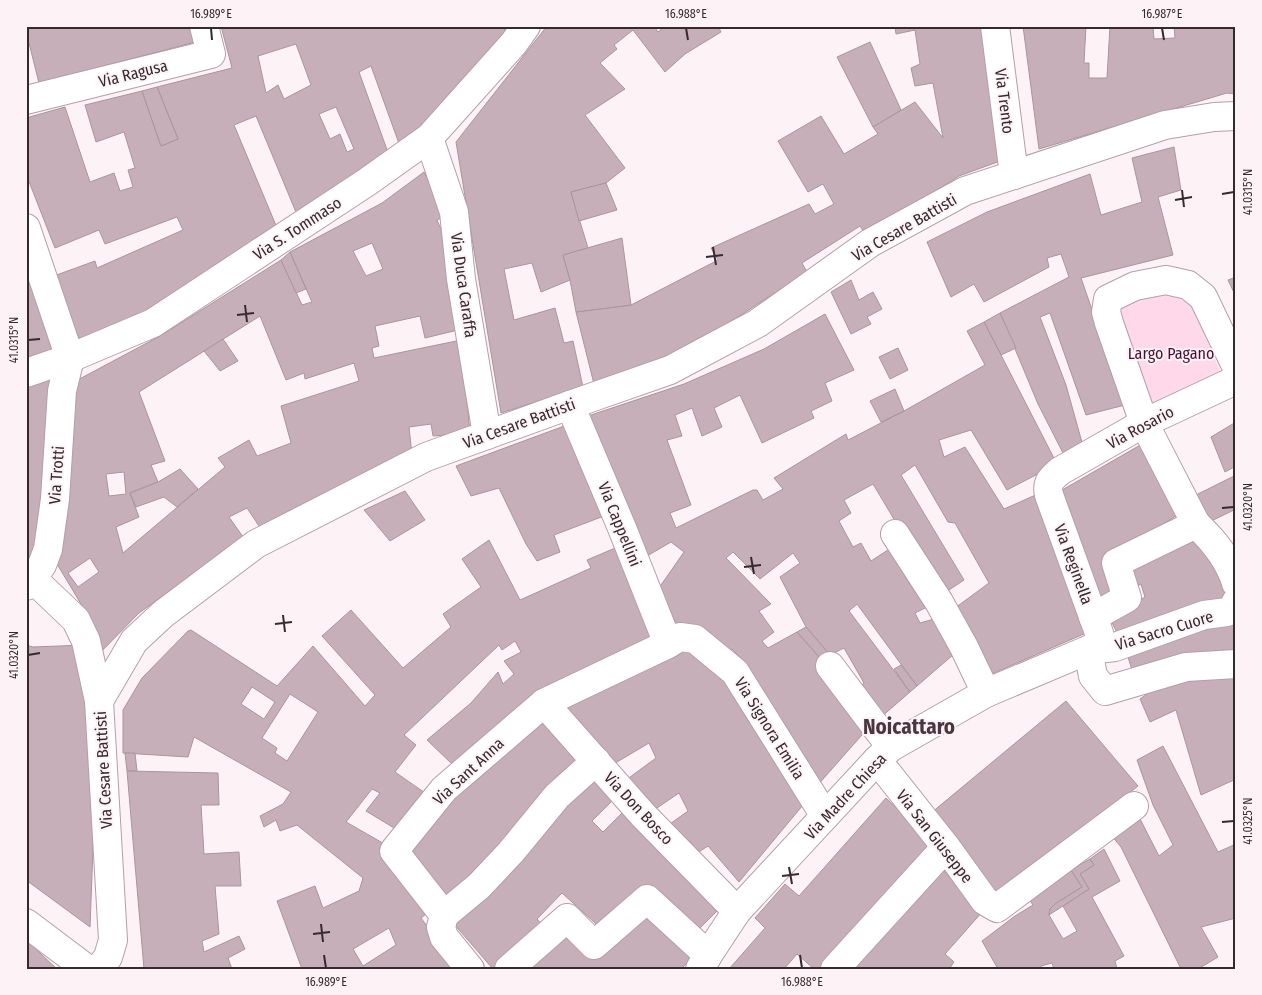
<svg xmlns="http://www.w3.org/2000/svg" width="1262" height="995" viewBox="0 0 1262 995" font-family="'Fira Sans Condensed',sans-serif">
	<rect width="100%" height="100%" fill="#fdf3f7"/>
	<polygon fill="#ffd8ea" points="1162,289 1180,291 1192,306 1221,373 1150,405 1118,315 1124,303"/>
	<g fill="#c6afb9" stroke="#aa949e" fill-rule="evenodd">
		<polygon points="26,26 199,26 203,40 39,83 29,43 26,44"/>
		<path d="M221,26H503L509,40L401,149L371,66L359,72L390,158L298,217L256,116L234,125L280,235L145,315L76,345L51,277L95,261L97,268L183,230L177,217L105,244L99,230L55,248L26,174V118L65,107L90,182L114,173L120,191L133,187L128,170L135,168L124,132L96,142L85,105L142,91L161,146L178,139L157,87L232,68ZM296,44L311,85L284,99L278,85L266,93L258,56ZM336,107L354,149L347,152L340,134L330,139L319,114Z"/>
		<polygon points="547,26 654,26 658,32 665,26 718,26 721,32 685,54 665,72 633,30 614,45 617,49 600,63 625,89 585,115 625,168 606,183 571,192 588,248 563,255 570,280 541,292 532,263 504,269 514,320 555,308 564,343 573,341 583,387 501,413 456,142"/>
		<polygon points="895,26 982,26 1003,160 959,176 866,235 860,226 802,263 807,272 727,324 651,366 594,384 576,312 631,305 718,260 711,248 809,204 815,214 834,204 823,184 808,192 778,141 821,116 844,154 878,134 873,127 915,102 943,138 933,83 915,86 911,68 920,64 915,30 896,34"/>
		<polygon points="1023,26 1086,26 1084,63 1089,63 1089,78 1107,78 1110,26 1153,26 1154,39 1175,38 1174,26 1236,26 1236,94 1227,93 1039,149"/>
		<polygon points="870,42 901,110 873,127 837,57"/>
		<polygon points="157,87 178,139 161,146 142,91"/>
		<polygon points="1174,147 1181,190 1158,197 1173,255 1081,278 1125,405 1086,415 1050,313 1040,317 1066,385 1083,446 1063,453 1038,404 1000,313 1069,277 1061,254 1047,258 1049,267 984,302 974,284 951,297 927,242 987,212 1090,174 1101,215 1142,202 1132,158"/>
		<path d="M424,172L447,215L437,220L447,243L458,330L425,338L420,316L375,326L379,346L372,348L374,358L461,340L470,433L433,436L431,424L409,427L412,455L263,532L247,508L229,517L246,541L215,558L139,613L94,659L84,609L54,559L72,383L160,336L281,260L302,305L312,302L290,252L382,203ZM372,243L383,269L366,276L353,251ZM260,316L286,380L304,373L305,379L354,363L359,381L281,406L291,443L257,456L249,440L218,458L225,467L123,553L116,527L139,517L130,493L158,482L151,465L165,461L139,392ZM124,472L126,494L109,496L106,474ZM90,558L99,572L78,587L68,573Z"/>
		<polygon points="606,183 617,210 579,221 571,192"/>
		<polygon points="622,238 631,305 576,312 570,280 563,255"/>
		<polygon points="290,252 306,289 296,293 281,260"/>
		<polygon points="32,273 59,352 26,362 26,276"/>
		<polygon points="1236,277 1236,297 1228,280"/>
		<polygon points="851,280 859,300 873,292 882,309 867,317 871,324 851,334 831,292"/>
		<polygon points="1000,313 1016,348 1001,355 984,322"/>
		<polygon points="825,314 854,370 825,383 832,401 811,411 814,418 762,443 740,395 714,408 722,427 702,436 692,408 675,415 682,436 667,440 691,505 670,513 676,528 753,490 757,490 763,500 783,489 774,478 846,434 848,440 904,411 985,365 967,331 984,322 1057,464 1007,490 971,430 939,440 944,457 965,447 1004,509 1040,493 1093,630 987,676 955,608 989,583 955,523 948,522 915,465 901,475 964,580 940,596 873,484 844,500 851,513 839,521 853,547 861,543 871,561 894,546 931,605 915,613 920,623 941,617 961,648 917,686 857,604 849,611 910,692 880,718 857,689 864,683 844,648 830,655 806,627 780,577 800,563 793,553 760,579 733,552 726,558 771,604 759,611 774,632 762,641 768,648 797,632 821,659 869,727 816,787 743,670 748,666 732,649 723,656 687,635 659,601 656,595 661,585 684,552 671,542 647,556 588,416 684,384 764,349"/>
		<polygon points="223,339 238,361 220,371 204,351"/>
		<polygon points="898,348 908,370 890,379 879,357"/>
		<polygon points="52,376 40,553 26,562 26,385"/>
		<polygon points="895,389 904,411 881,422 870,401"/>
		<polygon points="1236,422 1236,466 1225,472 1211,437"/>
		<polygon points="567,425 604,516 554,535 560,552 537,561 526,544 499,488 471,496 456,466"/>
		<polygon points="1142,444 1182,512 1108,559 1121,595 1102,605 1057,493"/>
		<polygon points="180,469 198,489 177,507 164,497 136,507 130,493 158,482"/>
		<polygon points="1236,475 1236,509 1207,523 1196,495"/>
		<polygon points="405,491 425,520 390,541 364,510"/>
		<polygon points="1201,533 1233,602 1121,640 1110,619 1145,597 1141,584 1131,590 1124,568 1168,545 1173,551"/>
		<path d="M489,540L520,600L591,568L587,560L620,546L657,642L453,765L427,740L471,703L498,672L503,684L514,674L504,661L521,652L515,641L502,650L499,645L404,735L416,745L395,772L428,795L399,831L366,811L380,793L372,789L346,822L388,846L432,909L421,918L459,969H302L277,901L315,886L323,908L359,891L363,878L297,825L280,831L276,820L264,827L260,816L283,804L291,792L194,737L188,757L123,753V710L142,678L188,631L191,630L277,686L313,646L365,706L375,695L322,636L351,610L403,668L451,627L443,614L481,587L462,559ZM252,687L275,702L264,719L241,704ZM290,694L318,712L287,761L275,753L277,748L262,738ZM389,928L396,945L363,966L353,949Z"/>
		<polygon points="1236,621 1236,651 1134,676 1126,651"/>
		<polygon points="806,627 830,655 821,659 797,632"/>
		<polygon points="693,643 728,675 803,805 739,882 708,846 694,855 667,826 688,811 679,793 654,810 626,780 656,758 649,743 612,765 561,710"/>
		<polygon points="26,645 33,647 85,645 95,795 90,927 26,880 26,760 29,755 26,754"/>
		<polygon points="901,665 917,686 910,692 894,669"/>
		<polygon points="1236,672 1236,779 1201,795 1176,710 1150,722 1140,699 1164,682"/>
		<polygon points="1066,701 1138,786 995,899 931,813"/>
		<polygon points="545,719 585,763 449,904 405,850 457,794"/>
		<polygon points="1163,746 1218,852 1236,844 1236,918 1201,927 1218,957 1198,969 1181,969 1121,847 1110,834 1139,817 1159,856 1173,845 1153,805 1137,760"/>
		<polygon points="125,753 135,753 137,771 127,771"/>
		<polygon points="593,770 615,798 592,821 603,832 625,810 720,908 697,931 652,885 646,889 605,932 562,893 537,919 544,927 500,969 493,969 454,924"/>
		<polygon points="127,771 218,773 219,805 201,805 204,854 239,852 241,886 215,886 219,934 202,941 204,952 239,936 245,949 228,958 232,969 144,969"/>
		<polygon points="886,798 938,848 829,969 814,969 797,954 784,969 729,969 765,928 755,918 785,884 799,896"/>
		<polygon points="1104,849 1120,881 1092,897 1124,956 1115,961 1117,969 1054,969 1052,963 1041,966 1042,969 998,969 982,941 1015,916 1033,905 1029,899 1073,861 1076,868 1071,870 1082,887 1055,904 1050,909 1049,915 1063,939 1077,931 1063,906 1089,889 1080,874 1094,865 1090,859"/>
		<polygon points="1090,859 1094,865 1080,874 1089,889 1049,915 1050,909 1055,904 1082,887 1071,870"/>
		<polygon points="938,865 983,911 945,954 954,962 949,969 843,969"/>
		<polygon points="647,909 692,958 681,969 518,969 560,927 591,958 611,936"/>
		<polygon points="26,940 57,969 26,969"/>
	</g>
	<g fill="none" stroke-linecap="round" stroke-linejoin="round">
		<g stroke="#b59ea9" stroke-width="30">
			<g id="minor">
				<polyline points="995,26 1014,175"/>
				<polyline points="26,100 211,54 204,26"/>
				<polyline points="429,138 454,212 461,279 487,435"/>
				<polyline points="26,228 70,358 62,391 55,499 48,549 42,565 26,586"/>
				<polyline points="26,373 70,358 153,323 367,182 429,138 514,43 526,26"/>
				<polyline points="570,405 622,528 668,644"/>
				<path d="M1196,524C1214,541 1229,559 1236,583"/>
				<polyline points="895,534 939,602 964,647 986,693"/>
				<polyline points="33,579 76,620 86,641 99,701"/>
				<polyline points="1093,617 1127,598 1116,563 1196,524 1144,423 1109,323 1106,312 1108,299 1135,286 1166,280 1188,285 1203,297 1236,366"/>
				<path d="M1099,633L1049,495C1046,482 1051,479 1060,471L1144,423L1236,380"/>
				<polyline points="1088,650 1093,676 1105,691 1186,667 1236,664"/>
				<polyline points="830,666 891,747"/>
				<polyline points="544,703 643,815 737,911"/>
				<polyline points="877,760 946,847 985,901 997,908 1134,806"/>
				<polyline points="444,915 479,886 511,852 557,796 596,761"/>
				<polyline points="26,923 87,969"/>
				<polyline points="99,969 108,957 113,940 99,701 134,641 163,614 256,544 426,457 570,405 670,370 758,323 870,243 965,191 1165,125 1214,117 1236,116"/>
				<polyline points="470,969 444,937 441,927 444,915 394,851 444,789 544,703 668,644 680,637 695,639 735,672 825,816"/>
				<polyline points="509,969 567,918 594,945 647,899 708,955"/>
				<polyline points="700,969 708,955 737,911 877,760 891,747 986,693 1088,650 1115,647 1204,615 1227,612 1234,608 1236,602"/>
				<polyline points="835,969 946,847"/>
			</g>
		</g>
		<use href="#minor" stroke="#fff" stroke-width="28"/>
	</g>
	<path fill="none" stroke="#342a2f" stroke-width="2" d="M211,28L212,40M686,28L688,40M1162,28L1164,40M1182,190L1184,207M1222,194L1234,192M1175,200L1192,197M713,247L716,265M706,257L723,255M245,305L247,322M237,315L254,313M28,340L40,339M1222,508L1234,507M751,557L754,574M744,567L761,565M283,615L285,632M275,624L292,622M28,655L40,653M1222,822L1234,821M789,867L792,884M782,876L799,874M321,924L323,942M313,934L330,932M324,955L326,968M800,955L802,968"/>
	<g text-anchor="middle" stroke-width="4" stroke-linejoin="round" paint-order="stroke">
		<g font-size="16" fill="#342a2f" stroke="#fdf3f7">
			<text transform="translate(133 73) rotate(-14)" y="6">Via Ragusa</text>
			<text transform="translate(1005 101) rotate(83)" y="6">Via Trento</text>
			<text transform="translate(904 227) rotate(-30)" y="6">Via Cesare Battisti</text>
			<text transform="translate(297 228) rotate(-33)" y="6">Via S. Tommaso</text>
			<text transform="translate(464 285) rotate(82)" y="6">Via Duca Caraffa</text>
			<text transform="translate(519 423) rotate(-20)" y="6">Via Cesare Battisti</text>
			<text transform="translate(1140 427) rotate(-28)" y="6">Via Rosario</text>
			<text transform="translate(56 475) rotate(-86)" y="6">Via Trotti</text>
			<text transform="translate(620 524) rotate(68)" y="6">Via Cappellini</text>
			<text transform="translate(1074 564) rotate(70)" y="6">Via Reginella</text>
			<text transform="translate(1164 630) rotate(-17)" y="6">Via Sacro Cuore</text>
			<text transform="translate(770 728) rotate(58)" y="6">Via Signora Emilia</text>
			<text transform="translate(103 770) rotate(-93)" y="6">Via Cesare Battisti</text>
			<text transform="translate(468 771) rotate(-43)" y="6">Via Sant Anna</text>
			<text transform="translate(845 796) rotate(-47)" y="6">Via Madre Chiesa</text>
			<text transform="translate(639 808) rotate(47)" y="6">Via Don Bosco</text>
			<text transform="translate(935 836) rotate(52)" y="6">Via San Giuseppe</text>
		</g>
		<g font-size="16" fill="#4a0e32" stroke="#fdf3f7">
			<text x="1171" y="359">Largo Pagano</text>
		</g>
		<g font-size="21" font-weight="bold" fill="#49363f" stroke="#fdf3f7">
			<text x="909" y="734">Noicattaro</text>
		</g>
	</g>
	<rect width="1262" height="995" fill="none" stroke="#fdf3f7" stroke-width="55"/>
	<rect x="28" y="28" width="1206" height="940" fill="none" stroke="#342a2f" stroke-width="2"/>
	<g font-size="12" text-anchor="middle" fill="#342a2f">
		<text x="211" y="18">16.989°E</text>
		<text x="686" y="18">16.988°E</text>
		<text x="1162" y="18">16.987°E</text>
		<text transform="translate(1248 192) rotate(-90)" y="4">41.0315°N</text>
		<text transform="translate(14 340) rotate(-90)" y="4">41.0315°N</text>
		<text transform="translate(1248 507) rotate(-90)" y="4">41.0320°N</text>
		<text transform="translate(14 655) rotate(-90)" y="4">41.0320°N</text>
		<text transform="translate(1248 821) rotate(-90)" y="4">41.0325°N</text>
		<text x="326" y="986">16.989°E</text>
		<text x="802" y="986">16.988°E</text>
	</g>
</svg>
